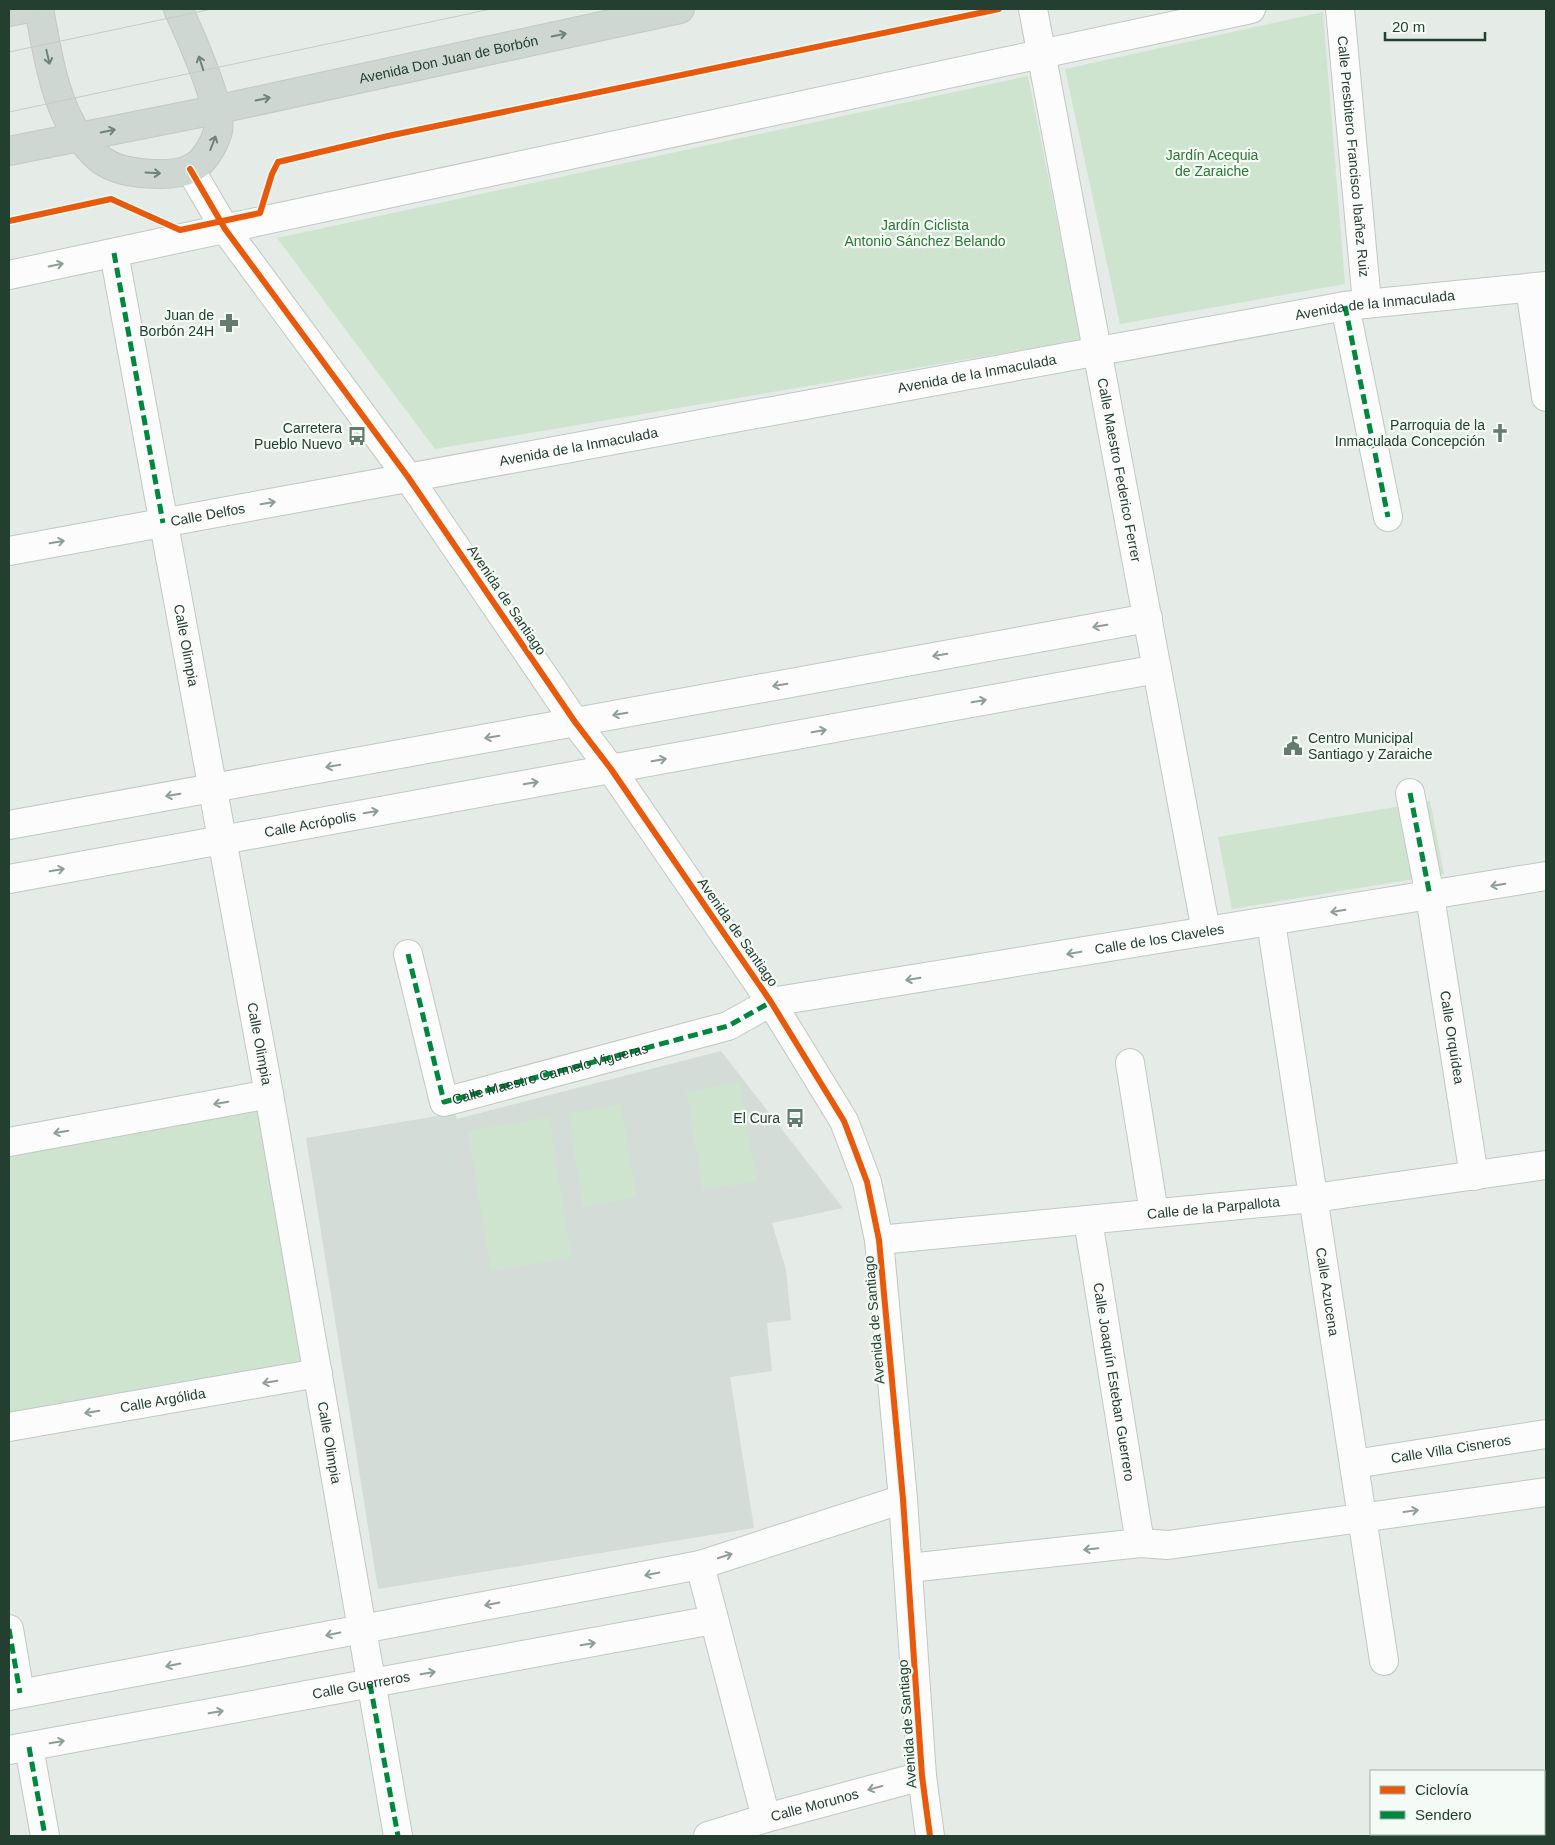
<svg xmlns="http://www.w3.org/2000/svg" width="1555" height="1845" viewBox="0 0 1555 1845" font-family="Helvetica,sans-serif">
	<rect width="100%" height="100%" fill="#e5ebe7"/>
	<polygon fill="#d3dcd6" points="721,1051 843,1208 772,1223 786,1270 791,1320 767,1323 772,1371 730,1377 754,1528 378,1589 306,1138 455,1113 457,1119"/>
	<g fill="#cee4cf">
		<polygon points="1323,12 1345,284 1120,324 1065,69"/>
		<polygon points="1028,76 1081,340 435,449 277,238"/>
		<polygon points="1430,801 1444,874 1232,909 1218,837"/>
		<polygon points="740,1082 757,1181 703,1190 686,1092"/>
		<polygon points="269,1094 318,1373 9,1427 9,1142"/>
		<polygon points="621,1104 637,1197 583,1207 568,1113"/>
		<polygon points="549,1117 572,1258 491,1271 468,1131"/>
	</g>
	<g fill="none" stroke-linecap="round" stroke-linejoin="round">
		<g stroke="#c2c8c4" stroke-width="30">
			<g id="minor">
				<path id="s1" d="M1033,9L1206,931"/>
				<path id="s2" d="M1340,9L1367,303"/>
				<polyline points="190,169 225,229 408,477 575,722 611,769 771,1002 844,1121 867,1182 879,1240 903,1499 922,1776 930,1836"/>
				<path id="s3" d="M114,253L269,1094L398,1836"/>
				<polyline points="9,275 1251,9"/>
				<polyline points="1530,288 1546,397"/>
				<polyline points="1345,306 1388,517"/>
				<path id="s4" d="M9,551L1345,306L1546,286"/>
				<path id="s5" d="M1410,793L1430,896L1474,1176"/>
				<polyline points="9,825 1148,618"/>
				<path id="s6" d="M9,879L1157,669"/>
				<path id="s7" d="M1271,922L1384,1661"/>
				<path id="s8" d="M408,954L444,1102L728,1026L771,1002L1546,876"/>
				<polyline points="1130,1063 1154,1213"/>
				<polyline points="9,1142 269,1094"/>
				<path id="s9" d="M1088,1220L1140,1543"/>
				<path id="s10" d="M879,1240L1314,1198L1546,1165"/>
				<path id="s11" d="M9,1427L318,1373"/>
				<path id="s12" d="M1354,1464L1546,1434"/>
				<polyline points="909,1568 1140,1543 1168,1545 1546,1492"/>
				<polyline points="9,1629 20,1693"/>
				<polyline points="9,1696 700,1565"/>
				<polyline points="29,1747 45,1836"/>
				<path id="s13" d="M9,1750L713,1620"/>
				<polyline points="766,1818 700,1565 903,1499"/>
				<path id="s14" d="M708,1836L766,1818L922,1776"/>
			</g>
		</g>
		<g stroke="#c1cac5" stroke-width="30">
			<g id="major">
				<path d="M39,9C47,50 54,104 80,138C88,147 97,159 108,164C125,174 171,178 190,169C204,163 214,145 218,131C223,108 189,32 178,9"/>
				<polyline points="9,12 24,9"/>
				<path id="s15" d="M9,151L215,110L680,9"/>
			</g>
		</g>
		<use href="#minor" stroke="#fbfcfb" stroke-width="28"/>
		<use href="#major" stroke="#ced7d2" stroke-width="28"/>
		<g stroke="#c7ccc9" stroke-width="1">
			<polyline points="9,52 212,9"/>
			<polyline points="9,112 491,9"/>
		</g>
		<g stroke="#00873e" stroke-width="5" stroke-dasharray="10 5" stroke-linecap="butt">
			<polyline points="114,253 163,523"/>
			<polyline points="1345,306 1388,517"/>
			<polyline points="1410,793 1430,896"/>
			<polyline points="408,954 444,1102 728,1026 771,1002"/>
			<polyline points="9,1629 20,1693"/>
			<polyline points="370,1684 398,1836"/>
			<polyline points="29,1747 45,1836"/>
		</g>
		<g stroke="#f4faf5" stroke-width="9">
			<g id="cycleway">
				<polyline points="190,169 225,229 408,477 575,722 611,769 771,1002 844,1121 867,1182 879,1240 903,1499 922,1776 930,1836"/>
				<polyline points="9,221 111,199 180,230 260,213 272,174 278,162 388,136 999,9"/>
			</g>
		</g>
		<use href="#cycleway" stroke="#e8590c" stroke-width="6"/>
	</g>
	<defs><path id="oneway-shaft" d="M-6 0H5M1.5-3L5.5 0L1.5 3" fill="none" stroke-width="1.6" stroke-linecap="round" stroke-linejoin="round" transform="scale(1.25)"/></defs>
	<g stroke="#6f8378">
		<use href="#oneway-shaft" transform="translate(559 35) rotate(-12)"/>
		<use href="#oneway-shaft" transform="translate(48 57) rotate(77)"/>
		<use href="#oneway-shaft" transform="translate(201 63) rotate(-108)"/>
		<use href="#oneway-shaft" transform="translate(263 99) rotate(-12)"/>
		<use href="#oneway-shaft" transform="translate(108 131) rotate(-11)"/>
		<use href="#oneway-shaft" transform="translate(213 143) rotate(-69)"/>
		<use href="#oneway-shaft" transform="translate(153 173) rotate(3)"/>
	</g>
	<g stroke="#8e9e95">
		<use href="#oneway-shaft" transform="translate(56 265) rotate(-12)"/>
		<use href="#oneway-shaft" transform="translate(268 503) rotate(-10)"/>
		<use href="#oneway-shaft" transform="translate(57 542) rotate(-10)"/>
		<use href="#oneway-shaft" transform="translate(1100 626) rotate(170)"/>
		<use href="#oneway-shaft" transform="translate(940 655) rotate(170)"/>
		<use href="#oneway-shaft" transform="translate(780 685) rotate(170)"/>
		<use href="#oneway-shaft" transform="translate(979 701) rotate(-10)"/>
		<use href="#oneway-shaft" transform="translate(620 714) rotate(170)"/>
		<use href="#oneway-shaft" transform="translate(819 731) rotate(-10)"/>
		<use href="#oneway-shaft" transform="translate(492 737) rotate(170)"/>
		<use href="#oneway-shaft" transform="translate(659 760) rotate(-10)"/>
		<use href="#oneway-shaft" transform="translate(333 766) rotate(170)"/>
		<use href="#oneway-shaft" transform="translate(531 783) rotate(-10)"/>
		<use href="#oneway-shaft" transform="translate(173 795) rotate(170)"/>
		<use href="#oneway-shaft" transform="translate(371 812) rotate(-10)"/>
		<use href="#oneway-shaft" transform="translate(57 870) rotate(-10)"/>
		<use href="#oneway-shaft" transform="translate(1498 885) rotate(170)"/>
		<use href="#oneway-shaft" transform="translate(1338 911) rotate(171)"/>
		<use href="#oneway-shaft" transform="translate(1074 953) rotate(171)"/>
		<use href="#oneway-shaft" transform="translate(913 979) rotate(171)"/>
		<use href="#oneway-shaft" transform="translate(221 1103) rotate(170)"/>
		<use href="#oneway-shaft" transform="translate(61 1132) rotate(170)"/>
		<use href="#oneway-shaft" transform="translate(270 1382) rotate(170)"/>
		<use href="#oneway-shaft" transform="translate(92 1412) rotate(170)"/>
		<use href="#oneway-shaft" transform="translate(1411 1511) rotate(-8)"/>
		<use href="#oneway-shaft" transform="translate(1091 1549) rotate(174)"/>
		<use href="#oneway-shaft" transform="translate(725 1556) rotate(-18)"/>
		<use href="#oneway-shaft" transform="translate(652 1574) rotate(169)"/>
		<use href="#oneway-shaft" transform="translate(492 1604) rotate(169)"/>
		<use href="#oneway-shaft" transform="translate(333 1634) rotate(169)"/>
		<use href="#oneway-shaft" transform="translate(588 1644) rotate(-10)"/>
		<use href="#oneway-shaft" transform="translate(173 1665) rotate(169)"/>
		<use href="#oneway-shaft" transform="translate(428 1673) rotate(-10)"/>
		<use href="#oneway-shaft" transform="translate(216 1712) rotate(-10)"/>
		<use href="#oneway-shaft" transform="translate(57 1742) rotate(-10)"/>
		<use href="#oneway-shaft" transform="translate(875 1788) rotate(165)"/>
	</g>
	<defs>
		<g id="pharmacy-bare" transform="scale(1.5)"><path d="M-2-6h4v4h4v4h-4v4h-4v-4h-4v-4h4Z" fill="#667b6f" stroke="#f4faf5" stroke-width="2.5" paint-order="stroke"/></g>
		<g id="church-bare" transform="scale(1.5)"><path d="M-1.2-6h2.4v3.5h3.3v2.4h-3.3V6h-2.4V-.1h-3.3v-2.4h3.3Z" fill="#667b6f" stroke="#f4faf5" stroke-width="2.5" paint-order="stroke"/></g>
		<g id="bus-bare" transform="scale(1.5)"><path d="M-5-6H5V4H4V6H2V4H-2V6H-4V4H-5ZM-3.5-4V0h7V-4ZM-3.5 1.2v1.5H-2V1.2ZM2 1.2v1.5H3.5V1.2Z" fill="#667b6f" stroke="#f4faf5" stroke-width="2.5" paint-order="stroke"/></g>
		<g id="civic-bare" transform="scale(1.5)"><path d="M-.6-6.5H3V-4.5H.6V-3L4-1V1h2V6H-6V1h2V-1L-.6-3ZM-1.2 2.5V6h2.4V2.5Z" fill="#667b6f" stroke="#f4faf5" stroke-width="2.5" paint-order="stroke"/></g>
	</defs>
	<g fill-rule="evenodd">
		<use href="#pharmacy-bare" x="229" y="323"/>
		<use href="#church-bare" x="1500" y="433"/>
		<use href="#bus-bare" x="357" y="436"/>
		<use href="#civic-bare" x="1293" y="746"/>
		<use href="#bus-bare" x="795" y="1118"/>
	</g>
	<g text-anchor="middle" stroke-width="4.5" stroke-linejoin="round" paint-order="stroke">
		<g font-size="14" fill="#223f2f" stroke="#f4faf5">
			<text dy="5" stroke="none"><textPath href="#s15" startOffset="449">Avenida Don Juan de Borbón</textPath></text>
			<text dy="5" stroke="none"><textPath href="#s2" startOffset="148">Calle Presbitero Francisco Ibañez Ruiz</textPath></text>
			<text dy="5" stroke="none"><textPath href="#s4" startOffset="1388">Avenida de la Inmaculada</textPath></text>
			<text dy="5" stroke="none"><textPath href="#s4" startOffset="984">Avenida de la Inmaculada</textPath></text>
			<text dy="5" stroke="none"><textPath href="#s4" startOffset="579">Avenida de la Inmaculada</textPath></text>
			<text dy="5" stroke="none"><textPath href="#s1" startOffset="469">Calle Maestro Federico Ferrer</textPath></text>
			<text dy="5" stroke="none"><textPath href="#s4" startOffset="202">Calle Delfos</textPath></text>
			<text transform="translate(507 600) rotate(56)" y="5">Avenida de Santiago</text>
			<text dy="5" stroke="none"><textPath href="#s3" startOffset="399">Calle Olimpia</textPath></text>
			<text dy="5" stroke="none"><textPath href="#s6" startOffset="306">Calle Acrópolis</textPath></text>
			<text transform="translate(738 932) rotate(55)" y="5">Avenida de Santiago</text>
			<text dy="5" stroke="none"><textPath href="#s8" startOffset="889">Calle de los Claveles</textPath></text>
			<text dy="5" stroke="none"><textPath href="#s5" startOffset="248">Calle Orquídea</textPath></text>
			<text dy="5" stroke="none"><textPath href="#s3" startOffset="804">Calle Olimpia</textPath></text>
			<text dy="5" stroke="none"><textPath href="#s8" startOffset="262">Calle Maestro Carmelo Vigueras</textPath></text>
			<text dy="5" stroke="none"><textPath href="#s10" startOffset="336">Calle de la Parpallota</textPath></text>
			<text dy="5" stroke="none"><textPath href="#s7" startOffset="374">Calle Azucena</textPath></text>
			<text transform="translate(874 1320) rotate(-95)" y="5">Avenida de Santiago</text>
			<text dy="5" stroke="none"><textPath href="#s9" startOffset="164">Calle Joaquín Esteban Guerrero</textPath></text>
			<text dy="5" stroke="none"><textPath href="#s11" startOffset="156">Calle Argólida</textPath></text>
			<text dy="5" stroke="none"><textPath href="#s3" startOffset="1209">Calle Olimpia</textPath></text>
			<text dy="5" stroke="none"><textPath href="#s12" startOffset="98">Calle Villa Cisneros</textPath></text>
			<text dy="5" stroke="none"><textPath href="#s13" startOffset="358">Calle Guerreros</textPath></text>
			<text transform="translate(907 1724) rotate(-94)" y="5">Avenida de Santiago</text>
			<text dy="5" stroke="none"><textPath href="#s14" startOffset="111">Calle Morunos</textPath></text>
		</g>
		<g font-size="14" fill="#2b7732" stroke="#f4faf5">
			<text x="1212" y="160">Jardín Acequia<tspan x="1212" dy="16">de Zaraiche</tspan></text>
			<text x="925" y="230">Jardín Ciclista<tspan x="925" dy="16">Antonio Sánchez Belando</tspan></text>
		</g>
		<g font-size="14" fill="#223f2f" stroke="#f4faf5" text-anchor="end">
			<text x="214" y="320">Juan de<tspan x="214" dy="16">Borbón 24H</tspan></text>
			<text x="1485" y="430">Parroquia de la<tspan x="1485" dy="16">Inmaculada Concepción</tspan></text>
			<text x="342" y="433">Carretera<tspan x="342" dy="16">Pueblo Nuevo</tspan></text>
			<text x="1308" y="743" text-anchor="start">Centro Municipal<tspan x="1308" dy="16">Santiago y Zaraiche</tspan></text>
			<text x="780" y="1123">El Cura</text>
		</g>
	</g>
	<rect width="1555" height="1845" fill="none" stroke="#223f2f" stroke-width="20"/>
	<rect x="1370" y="1770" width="175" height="65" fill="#f4faf5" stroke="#a0afa6"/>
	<rect x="1380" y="1786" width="25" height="8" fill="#e8590c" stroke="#a0afa6"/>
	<text x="1415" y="1795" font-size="15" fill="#223f2f">Ciclovía</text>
	<rect x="1380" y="1811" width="25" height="8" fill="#00873e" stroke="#a0afa6"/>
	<text x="1415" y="1820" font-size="15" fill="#223f2f">Sendero</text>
	<path d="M1385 32v8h100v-8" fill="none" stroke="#223f2f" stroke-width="2.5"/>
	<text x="1392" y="32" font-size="15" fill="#223f2f" stroke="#f4faf5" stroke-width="4" paint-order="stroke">20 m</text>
</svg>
